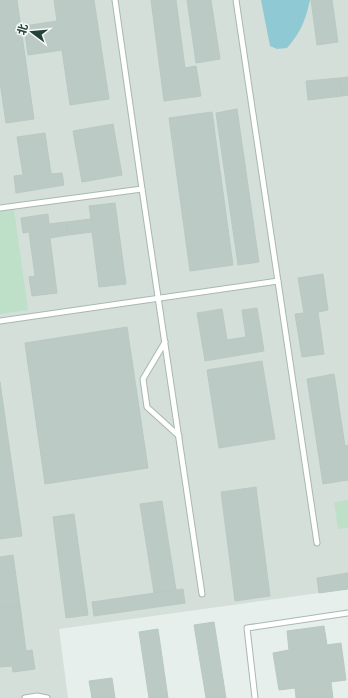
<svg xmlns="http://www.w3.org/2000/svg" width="348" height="698" viewBox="0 0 348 698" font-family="Helvetica,'Noto Sans SC',sans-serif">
	<rect width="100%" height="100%" fill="#e6efeb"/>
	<polygon fill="#d4dfda" points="0,0 348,0 348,589 59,629 68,698 0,698"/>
	<g fill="#bfe0c8">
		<polygon points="14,209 28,310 0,314 0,211"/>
		<polygon points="348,500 348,528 338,529 334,502"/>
	</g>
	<path fill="#8ec9d4" d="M261,0H310C305,22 301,31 287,48L277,49L270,46Z"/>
	<g fill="#bbcac4" stroke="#b8c9c2">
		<polygon points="0,0 17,0 34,119 6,123 0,82"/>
		<polygon points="54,0 94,0 109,99 70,105 62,50 28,55 24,26 57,21"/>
		<polygon points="151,0 176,0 185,68 196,66 201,96 164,101"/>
		<polygon points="187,0 211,0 220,59 196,63"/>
		<polygon points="311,0 332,0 338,42 317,45"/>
		<polygon points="348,77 348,95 342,96 340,78"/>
		<polygon points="340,78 342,96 308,100 306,81"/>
		<polygon points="237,109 259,262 238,265 216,113"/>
		<polygon points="212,112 233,265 190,271 169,118"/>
		<polygon points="113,124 122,175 82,182 73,131"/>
		<polygon points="45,133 51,174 62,173 64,185 16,193 14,176 23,175 17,137"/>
		<polygon points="115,203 126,284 99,287 92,232 68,235 66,222 91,219 89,206"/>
		<polygon points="48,214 49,224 66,222 68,235 50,238 57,293 32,296 29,277 35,276 29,232 23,233 21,218"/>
		<polygon points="323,274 328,310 318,312 324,354 302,357 295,314 304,313 298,278"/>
		<polygon points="257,308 264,351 205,361 197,313 222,309 227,340 246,337 242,310"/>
		<polygon points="127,327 148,468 45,484 25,343"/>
		<polygon points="262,361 275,439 219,448 207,370"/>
		<polygon points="334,374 345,446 348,445 348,480 323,484 307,379"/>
		<polygon points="0,382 22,536 0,539"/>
		<polygon points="256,487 270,596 235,601 221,492"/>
		<polygon points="162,501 176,590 154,593 140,504"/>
		<polygon points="74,514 88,615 66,618 53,517"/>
		<polygon points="13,555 20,605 0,608 0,557"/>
		<polygon points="348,573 348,589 319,593 317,578"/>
		<polygon points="183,589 185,603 94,616 92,602"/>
		<polygon points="20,605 26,651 32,650 35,669 13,672 12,666 0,667 0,608"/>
		<polygon points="214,622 226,698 206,698 194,625"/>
		<polygon points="324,626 327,645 341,643 346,680 331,682 333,698 296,698 295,688 279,690 273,653 289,650 287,631"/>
		<polygon points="158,629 168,698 149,698 139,632"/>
		<polygon points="112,678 115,698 92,698 89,681"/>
	</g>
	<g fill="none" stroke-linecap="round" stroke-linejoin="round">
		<g stroke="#a8b8b2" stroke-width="7">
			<g id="lane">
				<polyline points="115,0 142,189 202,594"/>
				<polyline points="236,0 317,543"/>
				<polyline points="0,208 142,189"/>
				<polyline points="0,321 278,281"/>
				<polyline points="165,342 143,379 147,407 179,436"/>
				<polyline points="25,698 37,696 47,698"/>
				<polyline points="255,698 247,628 348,613"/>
			</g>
		</g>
		<use href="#lane" stroke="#fff" stroke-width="5"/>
	</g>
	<g transform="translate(32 32) rotate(286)" stroke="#f7fbf9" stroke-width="3" paint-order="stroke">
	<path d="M0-3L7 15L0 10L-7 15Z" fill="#24423a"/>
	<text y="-6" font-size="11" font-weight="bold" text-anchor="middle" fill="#24423a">北</text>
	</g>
</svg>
